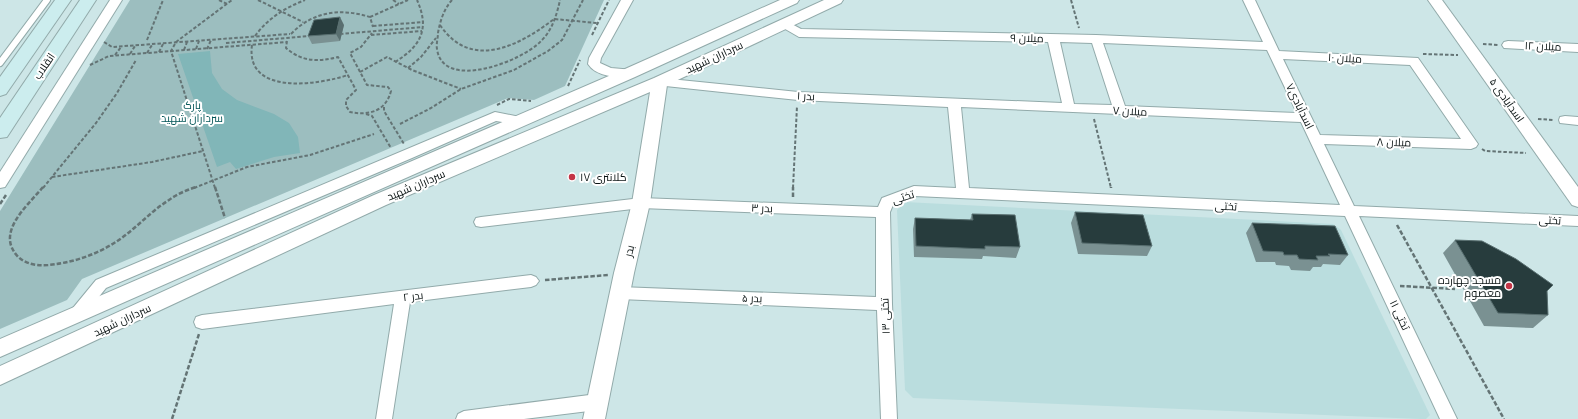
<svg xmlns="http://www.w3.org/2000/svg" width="1578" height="419" viewBox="0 0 1578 419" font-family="'Golos Text',Cairo,sans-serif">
	<rect width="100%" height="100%" fill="#cde6e7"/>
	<polygon fill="#baddde" points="905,202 1333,224 1341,230 1430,415 1426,419 1421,419 913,398 905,390 897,210"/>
	<polygon fill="#9cbebf" points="130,0 604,0 565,86 534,100 508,98 82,279 67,300 0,329 0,211"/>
	<polygon fill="#81b6b8" points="210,51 212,73 222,89 237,100 274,114 289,123 298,137 300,153 274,157 236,169 230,162 217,167 178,54"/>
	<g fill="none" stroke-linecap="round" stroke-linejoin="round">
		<g stroke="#92aaaa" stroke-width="8">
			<polyline id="service" points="0,63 47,0"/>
		</g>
		<g stroke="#92aaaa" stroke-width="2">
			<g id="minor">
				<polygon points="110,0 122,0 5,187 0,188 0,172"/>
				<path d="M621,0H633L601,58L600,63L611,68L634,70L636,73L634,76C621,79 596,77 588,64L589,58Z"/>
				<path d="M1243,0H1255L1279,51L1418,58L1478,144L1476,147L1471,149L1324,144L1354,206L1578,216V226L1359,216L1457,419H1440L1345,216L915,196L893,205L890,212L892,304L897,419H881L877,310L620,299L615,297L612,293L615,289L620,287L876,297V217L641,208L481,227L476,226L474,222L476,218L481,217L641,198L878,207L882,198L914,186L956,188L948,107L798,100L656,85L654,82L656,79L660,78L798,92L1062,103L1048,42L799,37L780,26L778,24L780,22H788L801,29L1096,35L1263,42ZM1060,42L1092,43L1112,105L1074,104ZM1103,43L1267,50L1297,113L1125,106ZM1283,59L1410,65L1461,139L1320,135ZM961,107L1301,122L1340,205L969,188Z"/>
				<polygon points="1508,41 1578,44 1578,52 1504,48 1502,45 1504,42"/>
				<polygon points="495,112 525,118 526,121 525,124 520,125 496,121 412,158 106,288 81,319 76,320 71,319 68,314 96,280"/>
				<polygon points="1565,116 1578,117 1578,125 1560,123 1559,120 1560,117"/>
				<polygon points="531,275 536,277 539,281 536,285 531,287 410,302 392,419 376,419 394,304 202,329 196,327 194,322 196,317 202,315"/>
				<polygon points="597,394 603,397 605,402 603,407 597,410 524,419 456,419 458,414 464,411"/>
			</g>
		</g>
		<g stroke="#92aaaa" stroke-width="2">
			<g id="tertiary">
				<polygon points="780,0 799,0 797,3 635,77 0,357 0,339 625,69"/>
				<polygon points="824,0 843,0 841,3 667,85 650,203 634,273 605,419 583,419 614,273 632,203 650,92 386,205 0,385 0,366 374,195 654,78"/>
				<polygon points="1428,0 1442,0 1578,187 1578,207 1572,205"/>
			</g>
		</g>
		<g stroke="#92aaaa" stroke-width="2">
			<g id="secondary">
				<polygon points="55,0 71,0 6,94 0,96 0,77"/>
				<polygon points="80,0 96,0 7,137 0,138 0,118"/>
			</g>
		</g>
		<g stroke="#647475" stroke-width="2" stroke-dasharray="3.5 2" stroke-linecap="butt">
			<polyline points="219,0 227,4"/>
			<polyline points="258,0 303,22"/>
			<polyline points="393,0 399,4"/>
			<path d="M452,0C444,9 440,21 438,33C438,38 436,44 437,49C443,92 523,61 541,41C552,31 557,14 560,0"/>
			<polyline points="1071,0 1079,28"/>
			<polyline points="370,17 408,0"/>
			<path d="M440,25C471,71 519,46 554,19L597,23"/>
			<polyline points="373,26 424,22"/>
			<path d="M291,34C313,11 341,8 370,17L373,27"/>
			<polyline points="340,34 423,27"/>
			<polyline points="371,35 422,31"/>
			<polyline points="592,35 609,0"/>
			<path d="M255,36C268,18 285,8 305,0"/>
			<polyline points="147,40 163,0"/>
			<path d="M287,41L286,48C302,62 318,62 338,57L356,90L346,100V106L350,112C369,116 386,111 391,91L388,87L367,85L350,53L361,47L372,33"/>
			<polyline points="104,42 112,47 290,34"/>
			<polyline points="226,43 310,36"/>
			<polyline points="1483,44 1498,45"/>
			<path d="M252,45C245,96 318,85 348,75"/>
			<polyline points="196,49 199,41"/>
			<polyline points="207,49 211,40"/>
			<polyline points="184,50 187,42"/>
			<polyline points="159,52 163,44"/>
			<polyline points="147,53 152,45"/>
			<polyline points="130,54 135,46"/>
			<polyline points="1423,54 1458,55"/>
			<polyline points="115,55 121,47"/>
			<path d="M395,62C421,46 430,29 417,0"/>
			<polyline points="90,65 109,56 287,42"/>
			<polyline points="408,68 421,57 436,38"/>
			<polyline points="360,72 387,57 412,70 461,89"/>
			<polyline points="568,86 580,60"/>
			<polyline points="497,105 509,99 531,101"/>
			<polyline points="384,107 384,111 404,144"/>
			<polyline points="366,114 372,116 391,148"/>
			<polyline points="1094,119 1111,188"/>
			<polyline points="1538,119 1553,120"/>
			<polyline points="400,124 431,108 461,89 514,70 548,51 562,40 583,0"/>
			<polyline points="1482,149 1485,151 1526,153"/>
			<polyline points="52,177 152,162 203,151"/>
			<polyline points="43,188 96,123 117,93 136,60"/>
			<polyline points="194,188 247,167 310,155 374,134"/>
			<polyline points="215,188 171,51 176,42 232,0"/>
			<polyline points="793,188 797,106"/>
		</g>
		<g stroke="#647475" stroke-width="2.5" stroke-dasharray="4.5 2" stroke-linecap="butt">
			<path d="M43,187C31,202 2,226 12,248C19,263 33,266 48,265C80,262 109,250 133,229C145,219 156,208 169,200C177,194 187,190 196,187"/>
			<polyline points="215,187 225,218"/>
			<polyline points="1111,187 1111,188"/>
			<polyline points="793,197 793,187"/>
			<polyline points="0,204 6,195"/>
			<polyline points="1397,225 1504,419"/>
			<polyline points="545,280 608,275"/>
			<polyline points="1400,286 1455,289"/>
			<polyline points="172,419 199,334"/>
		</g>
		<use href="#service" stroke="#fff" stroke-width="6"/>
		<use href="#minor" fill="#fff" fill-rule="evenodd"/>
		<use href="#tertiary" fill="#fff" fill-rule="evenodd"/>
		<use href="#secondary" fill="#ccedee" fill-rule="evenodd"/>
	</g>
	<g fill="#7a9192">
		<polygon points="344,25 340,41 312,44 308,36"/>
		<polygon points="1075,212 1152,246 1147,256 1078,254 1071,223"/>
		<polygon points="972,214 1020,247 1016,258 983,256 982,259 914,257 913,229 915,218 970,220"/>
		<polygon points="1252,223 1348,255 1340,265 1323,264 1321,267 1313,267 1310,271 1291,270 1289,266 1276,265 1275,262 1256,262 1246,233"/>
		<polygon points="1455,240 1547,291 1548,315 1533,328 1484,326 1443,253"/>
	</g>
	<polygon fill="#596f70" points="340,17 344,25 340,41 336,34"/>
	<g fill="#273c3d" stroke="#596f70">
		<polygon points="340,17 336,34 308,36 314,20"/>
		<polygon points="1075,212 1143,215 1152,246 1082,243"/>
		<polygon points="972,214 1015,215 1020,247 985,246 985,249 916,246 915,218 973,220"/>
		<polygon points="1252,223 1335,226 1348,255 1328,254 1330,256 1316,256 1318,260 1299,259 1297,255 1284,255 1283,252 1263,251"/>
		<polygon points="1455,240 1482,241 1516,259 1553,285 1547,291 1548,315 1498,313"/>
	</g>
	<g fill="#c43446" stroke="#fff" stroke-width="1.5">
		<circle cx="572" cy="177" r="4"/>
		<circle cx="1509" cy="286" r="4"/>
	</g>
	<g text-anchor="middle" stroke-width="4" stroke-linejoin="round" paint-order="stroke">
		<g font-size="11" fill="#0a1313" stroke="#fff">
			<text transform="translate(1027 38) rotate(1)" y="4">میلان ۹</text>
			<text transform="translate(1543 46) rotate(2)" y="4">میلان ۱۲</text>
			<text transform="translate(714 57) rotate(-25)" y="4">سرداران شهید</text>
			<text transform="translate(1345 58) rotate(3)" y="4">میلان ۱۰</text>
			<text transform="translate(44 66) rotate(-56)" y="4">انقلاب</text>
			<text transform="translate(806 96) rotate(3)" y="4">بدر ۱</text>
			<text transform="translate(1507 100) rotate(55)" y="4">اسدآیادی ۵</text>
			<text transform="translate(1300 106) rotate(64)" y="4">اسدآبادی۷</text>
			<text transform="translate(1130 111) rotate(3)" y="4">میلان ۷</text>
			<text transform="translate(1394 142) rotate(2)" y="4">میلان ۸</text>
			<text transform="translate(416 185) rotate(-23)" y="4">سرداران شهید</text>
			<text transform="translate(903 197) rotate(-18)" y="4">تختی</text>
			<text transform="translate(1226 206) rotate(3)" y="4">تختی</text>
			<text transform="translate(762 208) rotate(2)" y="4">بدر ۳</text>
			<text transform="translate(1550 220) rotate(3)" y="4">تختی</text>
			<text transform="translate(629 251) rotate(-77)" y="4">بدر</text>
			<text transform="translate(413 296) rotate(-7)" y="4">بدر ۲</text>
			<text transform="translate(752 298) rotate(2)" y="4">بدر ۵</text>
			<text transform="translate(1400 315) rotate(65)" y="4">تختی ۱۱</text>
			<text transform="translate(885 316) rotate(-92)" y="4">تختی ۱۳</text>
			<text transform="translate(122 320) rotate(-25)" y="4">سرداران شهید</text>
		</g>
		<g font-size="11" fill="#045658" stroke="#fff">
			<text x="192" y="109">پارک<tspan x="192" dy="13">سرداران شهید</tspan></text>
		</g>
		<g font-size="11" fill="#0a1313" stroke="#fff" text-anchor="start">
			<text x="580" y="181">کلانتری ۱۷</text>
			<text x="1501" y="284" text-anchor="end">مسجد چهارده<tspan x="1501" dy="13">معصوم</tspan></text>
		</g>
	</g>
</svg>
